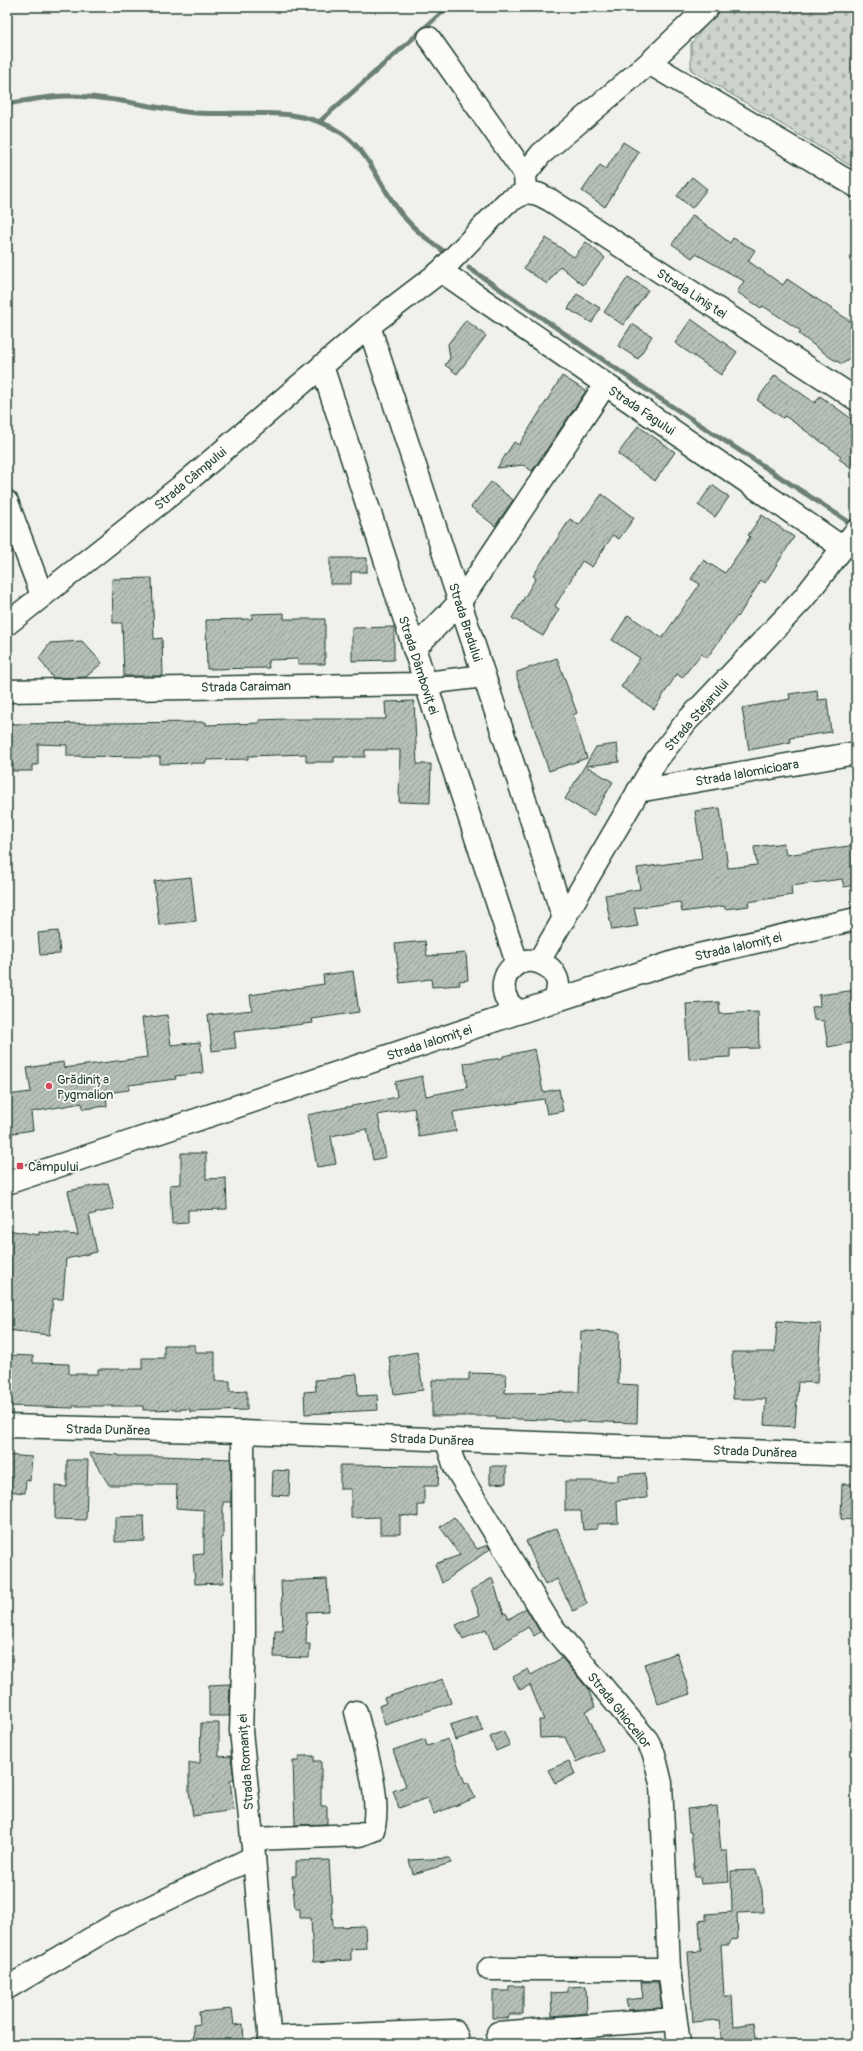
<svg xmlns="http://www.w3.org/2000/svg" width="863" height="2051" viewBox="0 0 863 2051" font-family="Pangolin,sans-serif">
	<defs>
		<pattern id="cemetery-stones" width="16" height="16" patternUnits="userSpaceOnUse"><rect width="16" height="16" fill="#cdd3cd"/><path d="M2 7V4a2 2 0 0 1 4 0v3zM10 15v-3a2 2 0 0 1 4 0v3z" fill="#b0b6b1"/></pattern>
		<pattern id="building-hatch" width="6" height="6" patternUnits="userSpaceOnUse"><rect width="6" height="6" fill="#b6bfb8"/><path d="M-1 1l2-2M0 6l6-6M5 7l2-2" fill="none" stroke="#939c96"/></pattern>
	</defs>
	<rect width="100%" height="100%" fill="#f0f1eb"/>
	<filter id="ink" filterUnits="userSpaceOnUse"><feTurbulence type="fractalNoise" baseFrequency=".025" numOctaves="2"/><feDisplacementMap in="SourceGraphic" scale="8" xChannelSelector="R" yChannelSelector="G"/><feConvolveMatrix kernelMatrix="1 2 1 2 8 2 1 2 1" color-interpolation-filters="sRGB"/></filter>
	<g filter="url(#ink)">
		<polygon fill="url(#cemetery-stones)" stroke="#768880" points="720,7 856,7 856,169 691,70 691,44"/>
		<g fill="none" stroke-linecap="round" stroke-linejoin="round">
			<g stroke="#6c8077" stroke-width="5">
				<path d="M7,104C33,99 61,94 88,97C125,99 160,110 196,113C245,116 300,104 343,134C370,153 380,187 400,212C412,228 427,239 442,250"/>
				<polyline points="319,122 448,7"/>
				<polyline points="469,268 653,394 855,526"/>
			</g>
		</g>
		<g fill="url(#building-hatch)" stroke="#1f3d34">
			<polygon points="623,142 639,152 605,207 582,191 600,165 606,169"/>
			<polygon points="692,177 707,189 692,208 677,196"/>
			<polygon points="693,215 730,243 733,238 755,250 748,261 783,285 787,279 856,325 856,364 848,360 842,364 831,358 799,334 801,331 763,306 761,308 737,292 744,281 696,254 692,258 672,244"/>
			<polygon points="546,238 574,257 586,242 605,258 583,285 560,266 547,284 524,268"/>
			<polygon points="628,277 648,290 623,325 604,312"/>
			<polygon points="577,294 600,308 592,323 568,309"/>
			<polygon points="691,319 737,352 721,375 675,343"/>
			<polygon points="466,320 486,336 457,374 445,365 450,358 448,344"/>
			<polygon points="632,324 652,336 638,359 618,346"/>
			<polygon points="775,375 815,403 820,396 856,422 856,471 839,459 841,456 785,416 783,418 757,400"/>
			<polygon points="562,376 586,391 532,471 523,465 497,468 514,442 519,445"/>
			<polygon points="638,426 675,452 655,481 618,454"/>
			<polygon points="491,482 513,500 495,526 471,507"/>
			<polygon points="712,485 729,497 715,517 698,505"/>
			<polygon points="602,494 634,518 619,539 613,535 592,567 582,561 555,606 559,609 543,636 512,618 536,578 533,576 570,519 579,525"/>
			<polygon points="762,515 794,537 765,583 761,580 738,617 737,616 707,658 701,654 682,678 677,674 654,709 621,687 640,658 612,640 628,615 662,638 700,584 691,579 703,560 725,573 750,537 748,535"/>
			<polygon points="330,558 367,558 367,572 351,572 351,584 330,584"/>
			<polygon points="152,578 154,639 162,638 163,676 124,676 122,623 113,623 112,579"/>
			<polygon points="284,613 284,619 325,619 325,664 298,664 298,659 268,660 269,668 207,669 206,620 252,619 252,614"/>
			<polygon points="394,627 394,660 352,661 352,628"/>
			<polygon points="82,641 102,663 86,677 53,678 39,658 50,643"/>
			<polygon points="557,658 577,713 573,715 587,758 549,771 517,678 517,672"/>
			<polygon points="817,690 818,700 827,699 831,732 790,738 791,742 749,750 742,708 790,699 789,694"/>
			<polygon points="414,701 417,764 431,764 430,803 399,802 400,750 365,750 365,757 334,757 334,762 306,762 306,754 248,756 248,759 206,760 206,763 160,764 160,757 67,756 67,745 38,744 38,765 32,765 32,771 13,771 13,764 7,764 7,724 206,722 206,725 259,723 259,720 285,719 386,719 385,702"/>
			<polygon points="617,744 619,762 586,766 613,782 593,816 565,799 596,747"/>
			<polygon points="720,808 728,868 757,865 754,847 784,843 786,855 856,845 856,885 844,887 842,879 791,886 792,895 748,902 749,906 725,909 724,906 682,912 680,902 634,908 638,926 612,930 605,895 640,889 637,868 702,859 695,811"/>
			<polygon points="191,877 196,921 159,925 154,881"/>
			<polygon points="58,931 60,954 40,955 38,933"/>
			<polygon points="425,941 427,956 466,953 468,980 459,981 460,985 432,987 431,979 400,983 395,944"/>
			<polygon points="353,971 359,1012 312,1019 313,1023 234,1032 236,1048 212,1051 208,1015 252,1010 250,995 324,984 323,975"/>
			<polygon points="856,990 856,1042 828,1047 824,1021 814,1020 812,1007 820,1006 819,995"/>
			<polygon points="719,1002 720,1014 758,1012 759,1048 730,1049 730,1057 689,1059 686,1004"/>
			<polygon points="167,1015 171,1045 200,1042 203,1073 175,1076 176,1079 129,1085 129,1090 106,1093 107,1106 83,1109 82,1103 31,1112 33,1130 7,1134 7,1095 31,1092 27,1068 63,1062 64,1068 147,1057 142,1018"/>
			<polygon points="535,1049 543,1092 559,1089 563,1111 547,1114 544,1099 453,1112 456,1131 419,1137 414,1108 378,1115 386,1157 373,1160 367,1129 331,1136 336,1164 317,1167 307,1115 397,1097 395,1082 422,1076 426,1096 467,1088 464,1063 503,1058 503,1056"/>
			<polygon points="181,1153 206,1153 206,1179 226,1178 227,1209 188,1210 188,1223 172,1224 170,1185 181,1184"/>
			<polygon points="108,1183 114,1209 89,1215 97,1252 66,1259 63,1299 53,1299 49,1335 7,1330 7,1230 39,1235 39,1232 78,1235 68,1191"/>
			<polygon points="777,1321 821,1324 817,1383 798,1382 795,1427 764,1425 766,1399 733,1399 732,1352 775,1352"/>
			<polygon points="581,1331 619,1332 618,1384 638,1385 637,1423 541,1420 496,1418 496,1416 432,1416 432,1380 469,1380 469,1373 506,1374 505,1393 579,1392"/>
			<polygon points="164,1345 195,1345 195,1352 215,1352 215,1381 230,1381 230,1392 247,1391 247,1410 190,1412 190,1409 143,1410 143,1406 73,1406 73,1408 7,1406 7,1355 33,1356 33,1363 69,1364 69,1374 98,1374 98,1369 142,1369 142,1358 164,1358"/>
			<polygon points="417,1352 423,1390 394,1394 389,1357"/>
			<polygon points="357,1374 358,1396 377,1395 378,1410 305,1414 304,1392 316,1391 315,1380 341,1378 343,1375"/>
			<polygon points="89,1453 119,1455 119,1456 163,1456 231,1459 231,1502 223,1502 223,1538 221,1538 223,1583 195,1584 193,1555 204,1554 204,1510 176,1508 177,1485 109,1485"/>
			<polygon points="7,1455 32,1457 30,1481 26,1480 25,1493 7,1491"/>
			<polygon points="67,1460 88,1460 86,1520 55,1519 55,1486 67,1487"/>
			<polygon points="340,1465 439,1466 438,1486 424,1486 424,1505 418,1505 418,1517 400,1515 400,1534 380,1534 380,1517 351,1518 351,1489 340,1489"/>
			<polygon points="490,1466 506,1466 506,1483 490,1484"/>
			<polygon points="273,1470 290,1471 289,1496 272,1495"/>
			<polygon points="645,1473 647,1498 617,1500 618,1523 597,1524 597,1529 583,1530 581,1511 565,1511 565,1481 618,1481 618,1475"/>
			<polygon points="842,1484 856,1484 856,1520 841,1519"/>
			<polygon points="144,1516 145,1541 115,1542 115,1517"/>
			<polygon points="454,1517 477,1549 488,1545 490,1549 442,1583 435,1564 460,1555 440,1527"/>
			<polygon points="557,1528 587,1604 573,1611 557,1579 545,1585 526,1541"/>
			<polygon points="492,1578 504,1614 506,1613 509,1619 526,1608 540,1632 534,1636 528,1627 494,1649 486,1629 463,1639 456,1625 480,1615 471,1590"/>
			<polygon points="327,1579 329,1611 307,1612 306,1644 310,1644 309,1658 274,1657 275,1630 283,1630 281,1581"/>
			<polygon points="677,1653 690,1694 658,1704 644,1664"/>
			<polygon points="562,1658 588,1689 595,1707 586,1711 603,1750 576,1762 565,1737 540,1738 539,1720 544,1720 530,1685 520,1690 513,1677 528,1669 531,1675"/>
			<polygon points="443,1679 451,1703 385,1725 379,1706 386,1703 384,1698"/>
			<polygon points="230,1684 229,1716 209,1716 209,1685"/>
			<polygon points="477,1716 483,1731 455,1740 450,1725"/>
			<polygon points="201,1723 219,1723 219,1757 231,1756 234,1780 230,1781 234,1810 193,1816 189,1791 189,1763 200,1763"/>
			<polygon points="503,1731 510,1745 496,1751 490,1737"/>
			<polygon points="425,1739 427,1746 448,1739 465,1783 468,1782 475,1798 434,1814 427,1798 399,1808 393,1791 406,1786 393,1750"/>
			<polygon points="299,1756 314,1756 314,1761 321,1761 321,1806 327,1806 327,1824 295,1825 293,1761 299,1761"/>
			<polygon points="569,1761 575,1774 555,1783 548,1770"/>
			<polygon points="717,1806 721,1851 727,1851 729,1882 701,1884 700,1877 695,1877 691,1832 689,1832 687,1809"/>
			<polygon points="450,1858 451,1863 413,1874 409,1860"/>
			<polygon points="329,1860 333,1927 365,1926 366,1948 351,1949 351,1960 313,1962 311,1918 300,1918 300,1909 295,1909 292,1876 296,1876 296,1861"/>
			<polygon points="756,1870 762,1890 763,1912 737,1913 738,1939 731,1940 729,1945 721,1945 724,1996 732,1996 734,2026 754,2023 757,2044 722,2044 719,2020 693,2022 688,1952 701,1951 699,1921 706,1920 706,1914 732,1912 731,1871"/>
			<polygon points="641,1982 658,1982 662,2008 628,2010 626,2000 643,1998"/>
			<polygon points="509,1986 523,1986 523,2014 510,2014 508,2018 493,2018 493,1991 509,1991"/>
			<polygon points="586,1986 587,2013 552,2016 551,1993 568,1992 568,1987"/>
			<polygon points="232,2009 234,2025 243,2024 244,2042 194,2044 193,2025 200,2024 199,2012"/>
		</g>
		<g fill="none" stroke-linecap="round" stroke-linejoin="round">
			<g stroke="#1f3d34" stroke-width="25">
				<g id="minor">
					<polyline points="429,38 525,174"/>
					<polyline points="649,63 856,186"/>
					<polyline points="526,192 538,194 550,200 856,399"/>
					<polyline points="526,192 525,174 541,154 649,63 708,7"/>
					<polyline points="441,271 843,548"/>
					<polyline points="369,326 564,919"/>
					<polyline points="322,366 517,963"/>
					<polyline points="7,502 42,595"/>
					<polyline points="7,624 184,484 369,326 441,271 506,203 526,192"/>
					<polyline points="414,649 460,602 605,385"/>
					<polyline points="7,691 418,684 484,676"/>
					<polyline points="638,791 856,753"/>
					<polyline points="539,961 656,761 686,722 803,599 856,531"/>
					<path d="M520,1012C516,1009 511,1006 508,1002C493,976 520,948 548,967C553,970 558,979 558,985C558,990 556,996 555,1001"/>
					<polyline points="7,1183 520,1012 690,957 856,919"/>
					<polyline points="7,1426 243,1432 856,1455"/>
					<polyline points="243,1432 244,1639 241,1731 254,1857 270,2044"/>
					<polyline points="446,1439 455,1467 550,1624 647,1740 654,1754 661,1783 669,1969 679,2044"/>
					<path d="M252,1839L360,1835L373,1830C382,1798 364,1745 356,1712"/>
					<polyline points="489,1969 669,1969"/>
					<polyline points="7,1988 116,1924 254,1857"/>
					<polyline points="498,2033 675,2019"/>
					<polyline points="269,2038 454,2031 457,2037 458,2044"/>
				</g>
			</g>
			<use href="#minor" stroke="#fdfcf7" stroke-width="22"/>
		</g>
	</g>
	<g fill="#d1495b" stroke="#fdfcf7" stroke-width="1.5">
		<circle cx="49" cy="1086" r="4"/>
		<rect x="16" y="1162" width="8" height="8" rx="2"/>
	</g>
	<g text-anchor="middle" stroke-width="3.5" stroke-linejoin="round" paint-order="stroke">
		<g font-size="13" fill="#1f3d34" stroke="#fdfcf7">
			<text transform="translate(692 293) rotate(33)" y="5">Strada Liniștei</text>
			<text transform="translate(642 410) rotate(34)" y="5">Strada Fagului</text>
			<text transform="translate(190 478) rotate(-40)" y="5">Strada Câmpului</text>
			<text transform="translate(466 622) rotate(72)" y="5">Strada Bradului</text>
			<text transform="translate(419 665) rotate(72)" y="5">Strada Dâmboviței</text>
			<text transform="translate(246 686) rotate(-1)" y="5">Strada Caraiman</text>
			<text transform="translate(696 715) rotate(-49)" y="5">Strada Stejarului</text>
			<text transform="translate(747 772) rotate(-10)" y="5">Strada Ialomicioara</text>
			<text transform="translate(738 946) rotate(-13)" y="5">Strada Ialomiței</text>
			<text transform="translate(429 1042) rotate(-18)" y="5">Strada Ialomiței</text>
			<text transform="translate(108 1429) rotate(1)" y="5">Strada Dunărea</text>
			<text transform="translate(432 1439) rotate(2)" y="5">Strada Dunărea</text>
			<text transform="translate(755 1451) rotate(2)" y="5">Strada Dunărea</text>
			<text transform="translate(620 1710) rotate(51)" y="5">Strada Ghioceilor</text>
			<text transform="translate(245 1762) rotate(-94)" y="5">Strada Romaniței</text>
		</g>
		<g font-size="13" fill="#1f3d34" stroke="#fdfcf7" text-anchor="start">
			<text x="57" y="1084">Grădinița<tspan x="57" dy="15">Pygmalion</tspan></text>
			<text x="28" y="1171">Câmpului</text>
		</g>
	</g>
	<rect width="863" height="2051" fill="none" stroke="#fdfcf7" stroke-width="24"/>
	<rect x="12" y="12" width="839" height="2027" fill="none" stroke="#1f3d34" stroke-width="1.5" filter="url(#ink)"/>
</svg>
